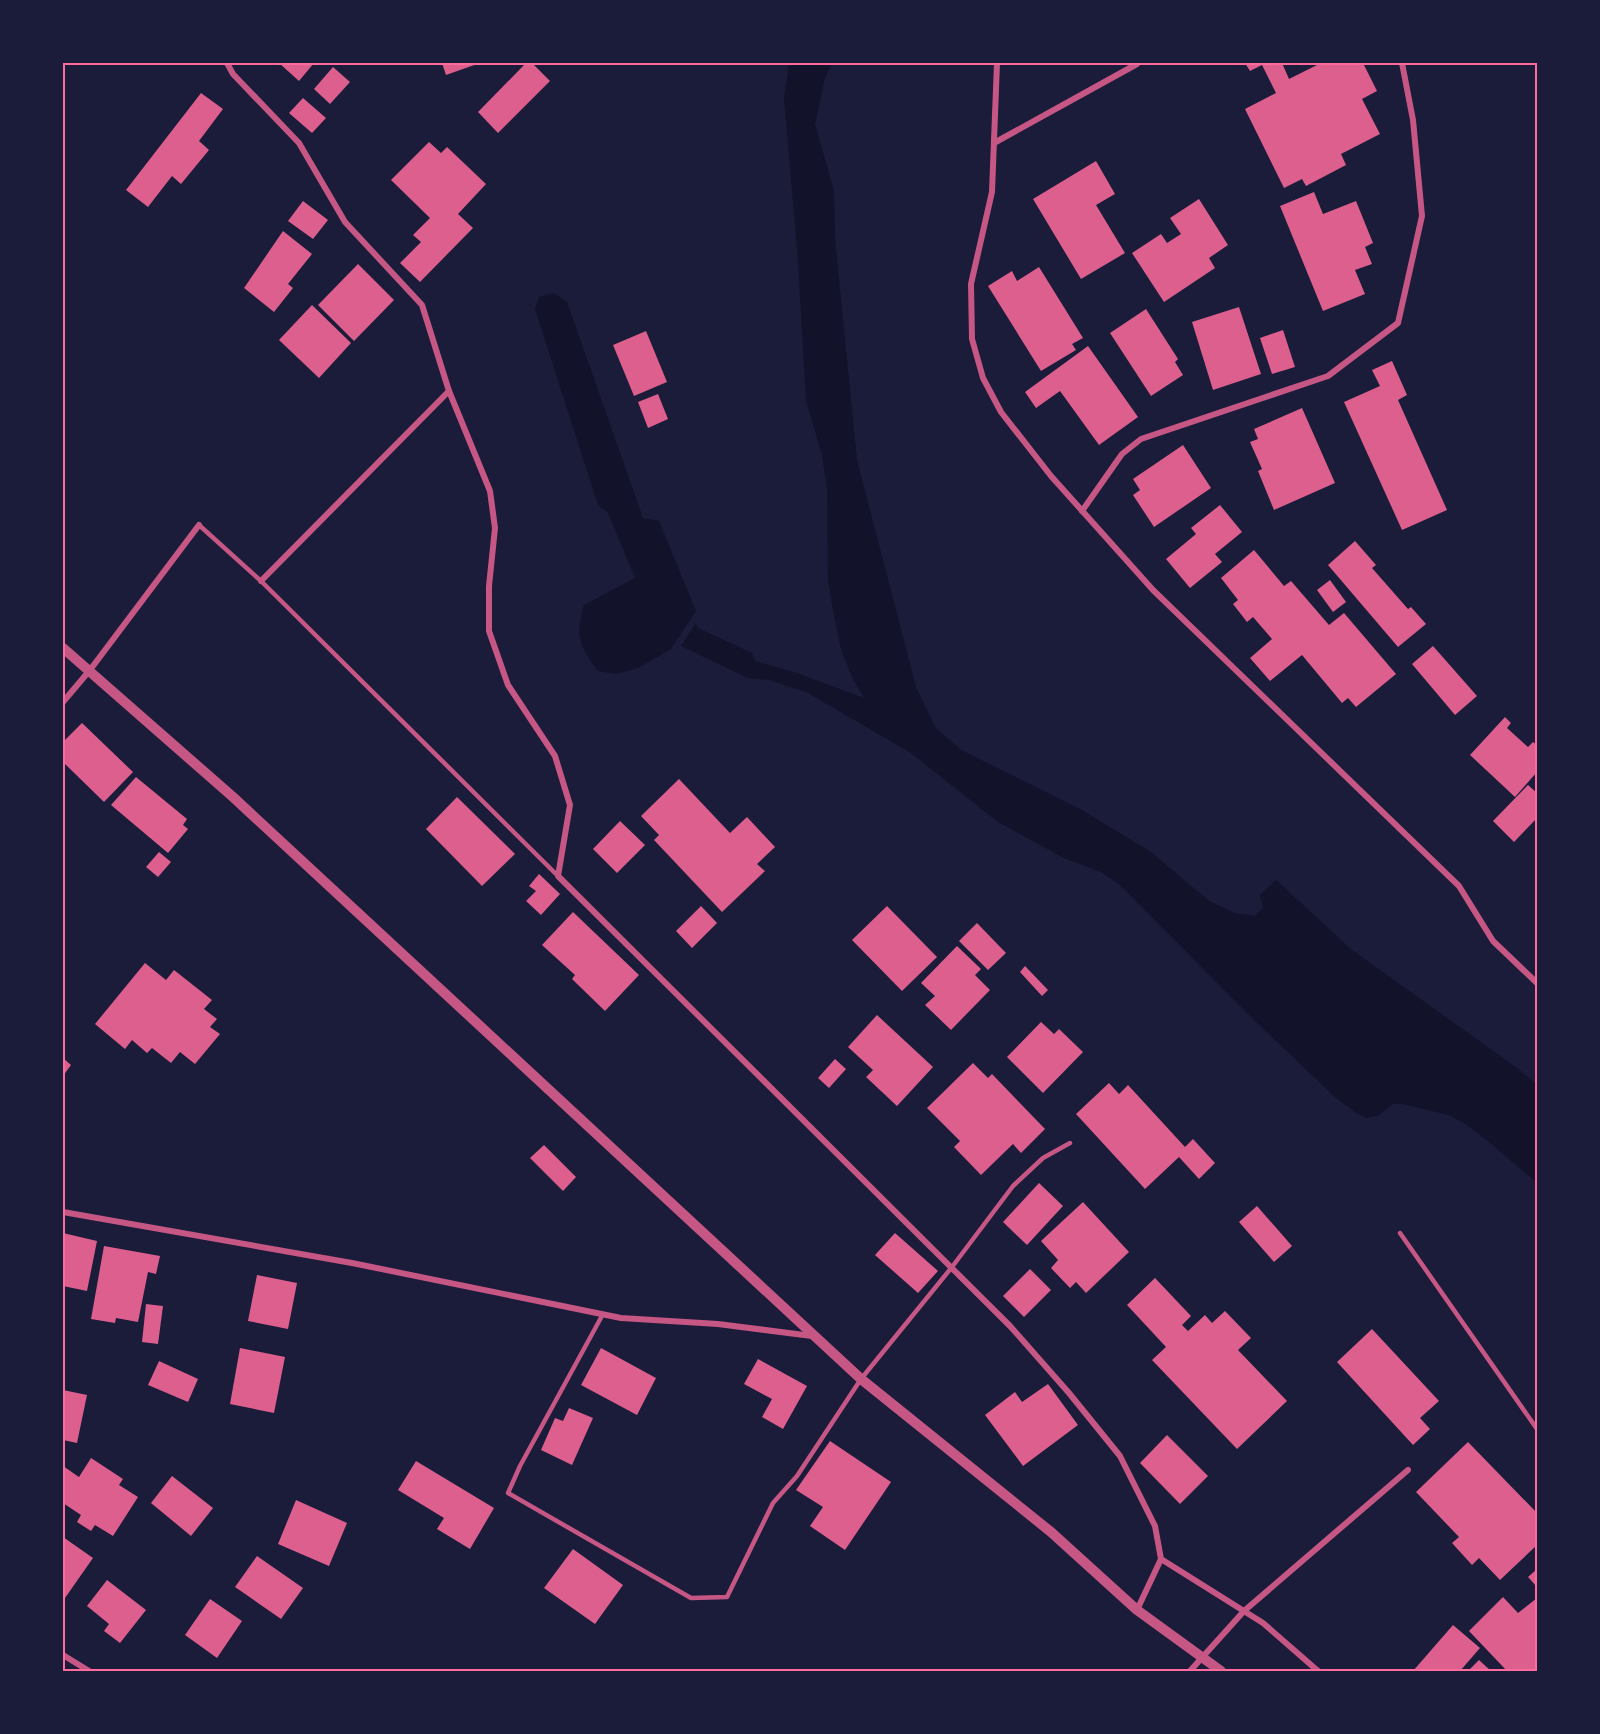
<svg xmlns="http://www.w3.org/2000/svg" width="1600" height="1734" viewBox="0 0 1600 1734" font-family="Inter,sans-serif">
	<rect width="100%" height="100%" fill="#1b1b3a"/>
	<g fill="#12122b">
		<polygon points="789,63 832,63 825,78 815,124 834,191 835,238 857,460 916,687 935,727 961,750 1082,810 1151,852 1209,901 1235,913 1255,916 1263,908 1260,895 1276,880 1352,950 1517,1068 1537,1085 1537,1183 1488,1141 1464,1123 1449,1115 1403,1104 1393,1104 1379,1115 1367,1118 1356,1113 1335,1097 1254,1020 1120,885 1101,872 1064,858 998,822 911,753 806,692 769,680 748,678 681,646 696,623 698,628 752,653 755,661 797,673 864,698 852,677 841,649 834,615 828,581 827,488 822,455 806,401 798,261 784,98"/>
		<path d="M554,293L567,302L643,518L659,521L696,611L670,650L638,668L616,674L598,671C579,646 575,636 584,605L635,578L608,513L598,505L535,309L539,297Z"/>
	</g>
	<g fill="#dd5f8e">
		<polygon points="279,63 314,63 299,81"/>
		<polygon points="442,63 480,63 446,75"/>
		<polygon points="526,63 532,63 550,81 498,133 478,112"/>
		<polygon points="1245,63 1282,63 1289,79 1321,63 1363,63 1377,91 1362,99 1380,134 1341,154 1346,165 1306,186 1302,179 1284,188 1245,109 1276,93 1262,65 1250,71"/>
		<polygon points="333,67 350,82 330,104 314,89"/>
		<polygon points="201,93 223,109 199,141 209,150 181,184 172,176 148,207 126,190"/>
		<polygon points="303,98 326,118 312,133 289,113"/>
		<polygon points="429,142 441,153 447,147 486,184 458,214 473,228 420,282 400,263 421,242 413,235 430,218 391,180"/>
		<polygon points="1096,161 1115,194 1096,205 1125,253 1081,279 1033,199"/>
		<polygon points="1314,192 1323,214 1356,201 1373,243 1365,247 1372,264 1355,270 1365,294 1323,311 1280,206"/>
		<polygon points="1199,199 1228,245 1209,258 1215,268 1164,302 1132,253 1161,234 1167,243 1181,234 1170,218"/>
		<polygon points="303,201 328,220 313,239 288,221"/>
		<polygon points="283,231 312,254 288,284 293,288 274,312 244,288"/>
		<polygon points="358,264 394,300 354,341 318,305"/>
		<polygon points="1039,267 1083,338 1072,344 1076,350 1041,371 988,286 1012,271 1017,281"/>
		<polygon points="312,305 351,343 319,378 279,340"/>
		<polygon points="1239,307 1261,374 1213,390 1192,322"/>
		<polygon points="1146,309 1178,359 1175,362 1183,375 1151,396 1110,333"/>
		<polygon points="1283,330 1295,367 1272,374 1260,338"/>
		<polygon points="646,331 667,382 634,396 613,345"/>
		<polygon points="1088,346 1138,417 1099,445 1060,391 1036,408 1025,392"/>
		<polygon points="1392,361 1407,395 1398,400 1447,510 1402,530 1344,402 1380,386 1372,370"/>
		<polygon points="658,394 668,419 648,428 638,402"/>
		<polygon points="1302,408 1335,483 1274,510 1258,471 1262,469 1250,442 1258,439 1254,429"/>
		<polygon points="1183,445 1211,488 1154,527 1133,495 1140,490 1133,479"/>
		<polygon points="1220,505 1242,532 1215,554 1222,562 1190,588 1166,559 1196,534 1191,528"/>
		<polygon points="1355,541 1376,565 1372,568 1408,609 1411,607 1426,624 1398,647 1328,565"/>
		<polygon points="1254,550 1284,586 1291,581 1329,625 1344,613 1396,674 1356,707 1348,698 1342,703 1302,655 1270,681 1250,658 1272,639 1253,617 1247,622 1233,604 1238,600 1221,578"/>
		<polygon points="1330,580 1346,602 1333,612 1317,590"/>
		<polygon points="1433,646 1477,696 1455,715 1412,664"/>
		<polygon points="1505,717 1511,723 1507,728 1528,747 1533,742 1537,745 1537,772 1515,797 1470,755"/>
		<polygon points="82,723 133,772 104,802 63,762 63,742"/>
		<polygon points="136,777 187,819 183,825 188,829 168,853 111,805"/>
		<polygon points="679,779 730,833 747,817 775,847 757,864 765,871 722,912 654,840 659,835 641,816"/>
		<polygon points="1528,785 1537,793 1537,818 1514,842 1493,821"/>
		<polygon points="457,797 515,854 482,886 426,829"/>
		<polygon points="620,821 645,845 617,873 593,849"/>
		<polygon points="159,852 171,862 158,877 146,867"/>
		<polygon points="539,874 560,894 541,915 526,901 536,891 529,886"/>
		<polygon points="701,906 717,923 692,948 676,931"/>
		<polygon points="887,906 937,957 902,991 852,940"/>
		<polygon points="573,912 639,975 605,1011 572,979 575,975 542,945"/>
		<polygon points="977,923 1006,953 988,970 959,941"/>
		<polygon points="957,946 981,969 975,975 990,990 951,1030 925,1005 935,996 921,983"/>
		<polygon points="145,963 166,980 174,970 212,1000 204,1009 217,1019 210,1027 220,1034 195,1064 180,1052 171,1063 152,1048 147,1053 132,1040 125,1049 95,1024"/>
		<polygon points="1025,966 1048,990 1042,996 1020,972"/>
		<polygon points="877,1015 933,1067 897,1106 866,1077 873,1070 848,1047"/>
		<polygon points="1041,1022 1054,1034 1059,1029 1083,1052 1043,1093 1007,1057"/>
		<polygon points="63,1058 71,1065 63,1076"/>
		<polygon points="835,1059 846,1069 829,1088 818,1078"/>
		<polygon points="973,1063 988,1078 992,1074 1045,1129 1021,1153 1013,1144 981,1175 954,1147 960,1141 927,1108"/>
		<polygon points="1109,1083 1119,1094 1128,1085 1185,1147 1193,1139 1215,1163 1199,1179 1179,1157 1145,1189 1076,1114"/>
		<polygon points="544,1145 576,1177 563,1191 530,1158"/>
		<polygon points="1039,1183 1063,1206 1027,1245 1003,1222"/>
		<polygon points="1083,1202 1129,1252 1086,1293 1076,1282 1070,1288 1051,1268 1058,1260 1041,1241"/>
		<polygon points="1257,1206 1292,1246 1274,1262 1239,1222"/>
		<polygon points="63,1233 97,1241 87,1291 63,1286"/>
		<polygon points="895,1233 938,1271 918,1293 875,1255"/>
		<polygon points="104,1246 160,1256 156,1274 148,1272 138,1322 116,1318 115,1323 91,1319"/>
		<polygon points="1030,1269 1051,1290 1024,1317 1003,1296"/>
		<polygon points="257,1275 297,1283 288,1329 248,1321"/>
		<polygon points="1155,1278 1191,1316 1182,1325 1188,1331 1205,1315 1212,1323 1225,1311 1251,1338 1238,1350 1287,1401 1237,1449 1152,1360 1166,1347 1127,1305"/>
		<polygon points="146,1304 163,1306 158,1344 142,1342"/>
		<polygon points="1372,1329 1439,1401 1420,1418 1430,1429 1413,1445 1337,1362"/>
		<polygon points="240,1348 285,1357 274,1413 230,1404"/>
		<polygon points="601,1348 656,1378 637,1415 581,1385"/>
		<polygon points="758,1359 807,1386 783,1429 762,1417 772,1399 744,1384"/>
		<polygon points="159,1361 198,1379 188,1402 148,1385"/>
		<polygon points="1048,1384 1078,1425 1023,1466 985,1415 1015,1392 1022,1402"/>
		<polygon points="63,1390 87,1395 77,1443 63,1440"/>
		<polygon points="569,1408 593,1418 572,1465 541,1450 555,1418 563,1421"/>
		<polygon points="1167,1435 1208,1476 1180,1504 1140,1463"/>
		<polygon points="830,1441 891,1482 845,1550 810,1526 823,1507 796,1490"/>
		<polygon points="1468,1442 1537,1513 1537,1545 1500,1580 1479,1558 1472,1565 1452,1543 1459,1537 1416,1492"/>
		<polygon points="91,1458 123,1479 119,1485 138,1497 113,1536 95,1525 91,1531 77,1522 81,1515 63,1503 63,1466 79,1477"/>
		<polygon points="416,1461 494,1508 470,1549 437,1529 444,1518 398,1490"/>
		<polygon points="172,1476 213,1508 191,1536 151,1503"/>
		<polygon points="296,1500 347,1523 329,1566 278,1544"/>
		<polygon points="63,1537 93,1558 65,1598 63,1597"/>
		<polygon points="573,1549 623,1585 595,1624 544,1588"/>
		<polygon points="257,1556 303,1588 281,1619 235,1587"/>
		<polygon points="1537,1569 1537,1587 1528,1577"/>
		<polygon points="107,1580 146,1610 120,1643 104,1631 109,1624 87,1606"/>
		<polygon points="1503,1597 1518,1613 1537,1598 1537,1671 1507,1671 1469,1631"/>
		<polygon points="210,1599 242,1621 217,1658 185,1635"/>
		<polygon points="1453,1625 1480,1648 1460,1671 1413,1671"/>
		<polygon points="1479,1660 1491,1671 1468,1671"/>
	</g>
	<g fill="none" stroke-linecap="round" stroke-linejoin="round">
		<g stroke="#c65784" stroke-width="4.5">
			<polyline points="199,525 261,581 558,876"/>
			<polyline points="1400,1233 1537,1429"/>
			<polyline points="603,1314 520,1466 508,1493 691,1598 727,1597 773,1503 797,1476 861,1379 952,1267 1013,1186 1043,1158 1070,1143"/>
		</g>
		<g stroke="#c65784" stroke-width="6">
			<polyline points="227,63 233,74 299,143 345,222 422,305 449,391 490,491 495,528 489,586 489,631 508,685 555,756 570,805 558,876 1010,1326 1069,1393 1120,1456 1155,1526 1161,1559 1137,1610"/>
			<polyline points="997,63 992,192 971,284 972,339 983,378 1001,412 1051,476 1153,590 1459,886 1493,941 1537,983"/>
			<polyline points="994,143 1137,64"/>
			<polyline points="1082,511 1122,454 1141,439 1328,376 1398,323 1422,216 1413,120 1402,63"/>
			<polyline points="261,581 449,391"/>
			<polyline points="63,702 90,670 199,525"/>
			<polyline points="63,1212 352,1263 621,1318 718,1324 812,1336"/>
			<polyline points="1161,1559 1263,1623 1318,1671"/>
			<polyline points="63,1655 89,1671"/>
			<polyline points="1190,1671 1244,1611 1408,1470"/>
		</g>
		<polyline stroke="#c65784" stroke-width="10" points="63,648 233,797 861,1379 1051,1532 1137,1610 1221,1671"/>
	</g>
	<rect width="1600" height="1734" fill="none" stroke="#1b1b3a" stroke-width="129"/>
	<rect x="64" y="64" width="1472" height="1606" fill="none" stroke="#ff6b9d" stroke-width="2"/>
</svg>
